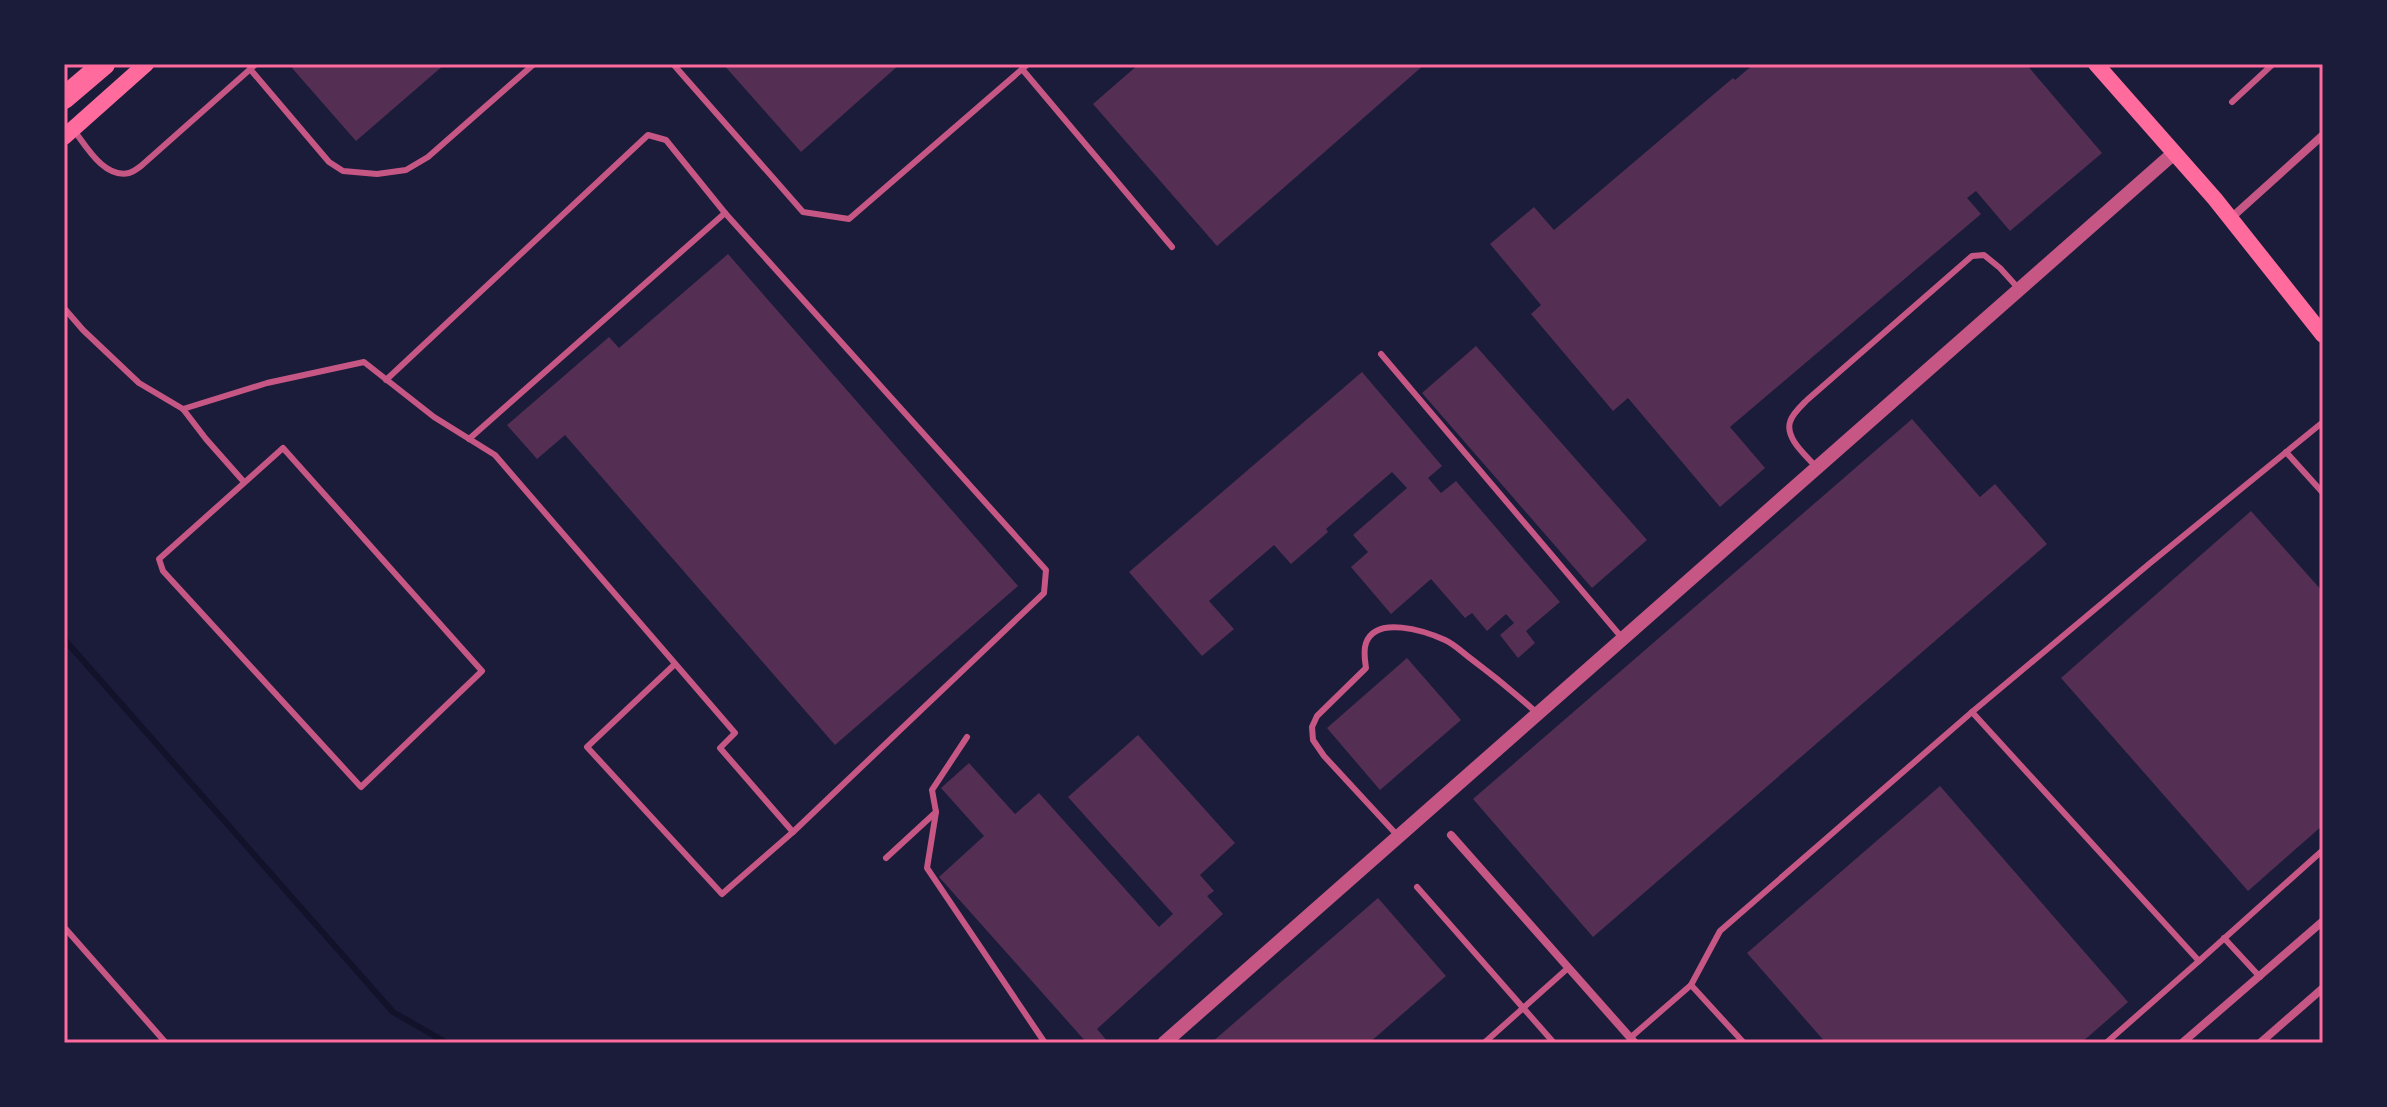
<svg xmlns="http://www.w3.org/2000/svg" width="2387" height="1107" viewBox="0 0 2387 1107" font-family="'Alegreya Sans',sans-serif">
	<rect width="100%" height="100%" fill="#1b1b3a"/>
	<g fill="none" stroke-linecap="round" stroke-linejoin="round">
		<polyline stroke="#12122b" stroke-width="6" points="64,639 393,1012 447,1043"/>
	</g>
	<g fill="#542f53">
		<polygon points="297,64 445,64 356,141 292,68"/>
		<polygon points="723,64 900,64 801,152"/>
		<polygon points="1139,64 1425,64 1217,246 1093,104"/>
		<polygon points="1754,64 2026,64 2102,153 2010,231 1976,191 1967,198 1981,214 1730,427 1765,468 1720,507 1628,398 1613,411 1531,314 1541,305 1490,244 1534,207 1554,230 1733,78 1735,80"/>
		<polygon points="728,254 1018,586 835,745 565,435 537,459 507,425 609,337 619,348"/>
		<polygon points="1476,346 1647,540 1592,588 1422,393"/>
		<polygon points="1362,372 1442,466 1428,478 1441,493 1456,481 1560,602 1526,631 1535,643 1518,658 1500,635 1514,623 1506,614 1487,631 1472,613 1465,618 1431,579 1391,614 1351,567 1368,552 1353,535 1407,488 1392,472 1326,529 1328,532 1291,564 1274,545 1209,601 1234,629 1202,656 1129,572"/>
		<polygon points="1912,419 1980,497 1995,484 2047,544 1593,937 1473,799"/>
		<polygon points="2251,511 2323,592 2323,825 2248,891 2061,678"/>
		<polygon points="1407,658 1461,720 1380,790 1327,728"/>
		<polygon points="1138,735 1235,843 1200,875 1214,891 1207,896 1223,914 1097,1029 1108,1042 1087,1043 939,877 984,836 941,788 969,763 1015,814 1039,793 1159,927 1173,914 1068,797"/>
		<polygon points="1940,786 2128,1002 2081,1043 1826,1043 1747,953"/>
		<polygon points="1378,898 1446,976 1369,1043 1211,1043"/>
	</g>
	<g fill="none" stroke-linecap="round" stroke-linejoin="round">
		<g stroke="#c65784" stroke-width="6">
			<polyline points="673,64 803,212 849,219 1028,64"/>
			<polyline points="250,69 329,162 343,171 377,174 406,170 428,157 534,64"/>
			<polyline points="1022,69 1172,247"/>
			<polyline points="2232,102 2273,64"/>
			<path d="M73,129C86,146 104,179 129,173C133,172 137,169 141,166L256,64"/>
			<polyline points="64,308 83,330 139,383 183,409 206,439 244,482"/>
			<polyline points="1381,354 1623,639"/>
			<polyline points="386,380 648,135 666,140 725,213"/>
			<polyline points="183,409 267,383 364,362 434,417 495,455 735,733 720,748 793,832 722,894 587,747 675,664"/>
			<polyline points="469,439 725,213 1046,570 1044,593 793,832"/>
			<polygon points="283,448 482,671 361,787 163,571 159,559"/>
			<polyline points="2286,452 2323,493"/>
			<path d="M1817,468C1807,456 1785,439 1790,422C1792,414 1801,406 1807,400L1972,256L1984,255L2000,268L2019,289"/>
			<polyline points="1972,712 2199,961 2323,850"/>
			<polyline points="936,812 927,868 1045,1043"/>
			<path d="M1397,835L1324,756L1313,740L1312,727L1317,716L1366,668C1365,660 1363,651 1366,643C1376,615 1425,631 1445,640C1454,644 1462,652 1470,658C1494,676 1516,694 1538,714"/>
			<polyline points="886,858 936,812 932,790 967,737"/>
			<polyline points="1417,887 1554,1043"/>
			<polyline points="64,927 166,1043"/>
			<polyline points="2224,938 2260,977"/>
			<polyline points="1691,985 1744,1043"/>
			<polyline points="1630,1038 1691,985 1720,931 1972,712 2149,564 2323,422"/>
			<polyline points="1484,1043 1568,968"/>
			<polyline points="2106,1043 2199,961"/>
		</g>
		<g stroke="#c65784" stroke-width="8">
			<polyline points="2231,218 2323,135"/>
			<polyline points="1451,835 1635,1043"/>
			<polyline points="2182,1043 2323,921"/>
			<polyline points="2260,1043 2323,988"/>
		</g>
		<polyline stroke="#c65784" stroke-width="14" points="1164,1043 2174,153"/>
		<g stroke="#ff6b9d" stroke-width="16">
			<polyline points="2096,64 2215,199 2323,335"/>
			<polyline points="64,137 146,64"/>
		</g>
		<polyline stroke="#ff6b9d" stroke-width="22" points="64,98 104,64"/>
	</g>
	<rect width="2387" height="1107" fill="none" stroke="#1b1b3a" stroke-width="132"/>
	<rect x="66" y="66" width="2255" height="975" fill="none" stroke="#ff6b9d" stroke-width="3"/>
</svg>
